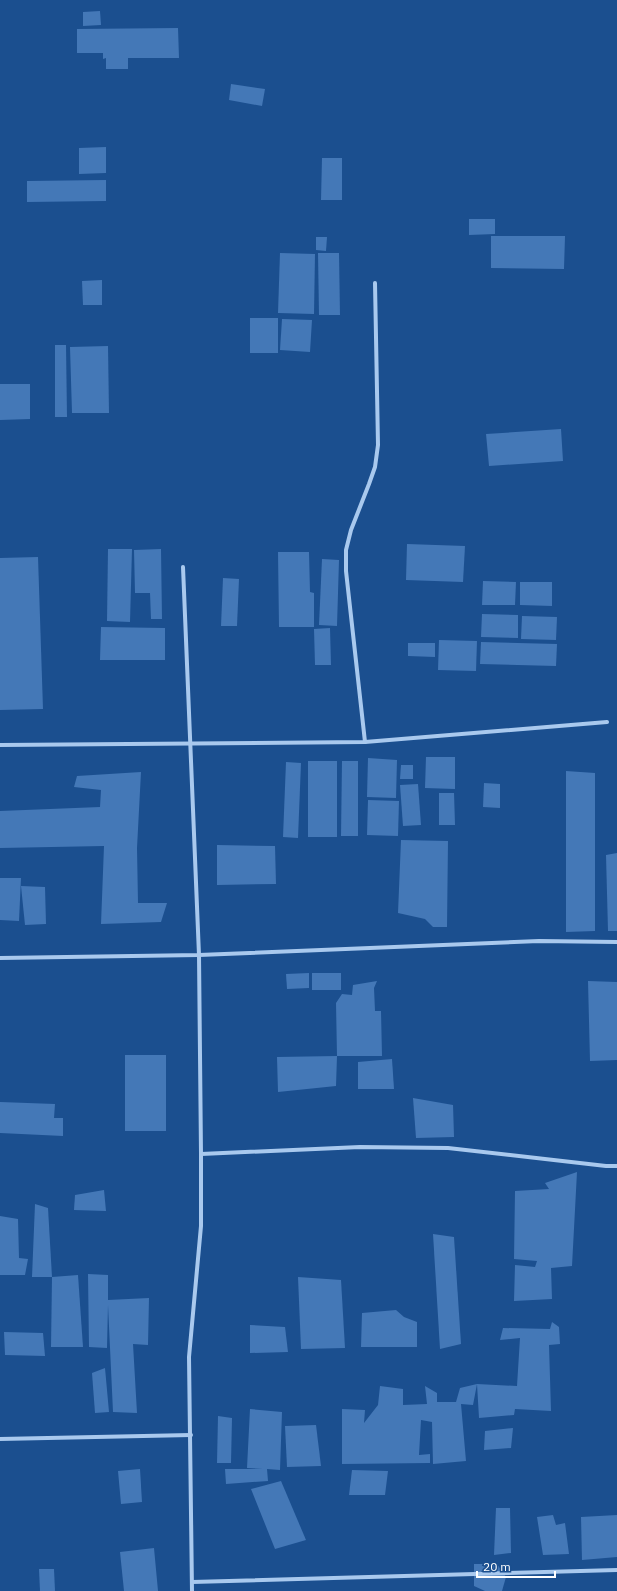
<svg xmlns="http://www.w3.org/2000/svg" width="617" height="1591" viewBox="0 0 617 1591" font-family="'IBM Plex Sans',sans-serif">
	<rect width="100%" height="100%" fill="#1b4f8f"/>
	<g fill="#4478b7">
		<polygon points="100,11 101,25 83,26 83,12"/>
		<polygon points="178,28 179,58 128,58 128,69 106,69 106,58 103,59 103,53 77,53 77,29"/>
		<polygon points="231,84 265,89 262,106 229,100"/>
		<polygon points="106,147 106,173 79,174 79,148"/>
		<polygon points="322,158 342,158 342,200 321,200"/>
		<polygon points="106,180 106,201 27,202 27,181"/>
		<polygon points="469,219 495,219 495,234 469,235"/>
		<polygon points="491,236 565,236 564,269 491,268"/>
		<polygon points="316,237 327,237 326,251 316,250"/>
		<polygon points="280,253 315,254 314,314 278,313"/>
		<polygon points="318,253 339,253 340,315 319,315"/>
		<polygon points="102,280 102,305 83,305 82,281"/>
		<rect x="250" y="318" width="28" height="35"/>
		<polygon points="282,319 312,320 310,352 280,350"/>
		<polygon points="55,345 66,345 67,417 55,417"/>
		<polygon points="108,346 109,413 72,413 70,347"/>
		<polygon points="0,384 30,384 30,419 0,420"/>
		<polygon points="561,429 563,461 489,466 486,434"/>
		<polygon points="407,544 465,546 463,582 406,580"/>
		<polygon points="108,549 132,549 130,622 107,621"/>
		<polygon points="161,549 162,619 151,619 150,593 135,593 134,550"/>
		<polygon points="278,552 309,552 310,592 314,593 314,627 279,627"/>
		<polygon points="38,557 43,709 0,710 0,558"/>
		<polygon points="322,559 339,560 337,626 319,625"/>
		<polygon points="223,578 239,579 237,626 221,626"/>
		<polygon points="483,581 516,582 515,605 482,605"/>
		<polygon points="520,582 552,582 552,606 520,605"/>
		<polygon points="482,614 518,615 518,638 481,637"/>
		<polygon points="522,616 557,617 556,640 521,639"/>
		<polygon points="101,627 165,628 165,660 100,660"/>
		<polygon points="330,628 331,665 315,665 314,629"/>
		<polygon points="439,640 477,641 476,671 438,670"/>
		<polygon points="481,642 557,644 556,666 480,664"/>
		<polygon points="408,643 435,643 435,657 408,656"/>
		<polygon points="426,757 455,757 455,789 425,788"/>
		<polygon points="368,758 397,760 396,798 367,797"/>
		<rect x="308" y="761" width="29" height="76"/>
		<polygon points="342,761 358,761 358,836 341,836"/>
		<polygon points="286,762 301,763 298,838 283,837"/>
		<polygon points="401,765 413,765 413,779 400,779"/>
		<polygon points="566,771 595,773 595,931 566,932"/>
		<polygon points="141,772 137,848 138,903 167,903 161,922 101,924 104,846 0,848 0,811 100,807 101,790 74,787 77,776"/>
		<polygon points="484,783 500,784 500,808 483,807"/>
		<polygon points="418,784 421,825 403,826 400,785"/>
		<polygon points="439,793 454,793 455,825 439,825"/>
		<polygon points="368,800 399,801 398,836 367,835"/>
		<polygon points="401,840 448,841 447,927 433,927 425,919 398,913"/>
		<polygon points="217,845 275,846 276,884 217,885"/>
		<polygon points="617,853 617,931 608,931 606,855"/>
		<polygon points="0,878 21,878 19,921 0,920"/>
		<polygon points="21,886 45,887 46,924 25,925"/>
		<polygon points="309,973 309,988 287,989 286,974"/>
		<rect x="312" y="973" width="29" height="17"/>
		<polygon points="377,981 374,988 375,1011 381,1011 382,1056 337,1056 336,1086 278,1092 277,1057 337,1056 336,1003 342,994 352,995 353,985"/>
		<polygon points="588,981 617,982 617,1060 590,1061"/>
		<rect x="125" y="1055" width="41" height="76"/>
		<polygon points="392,1059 394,1089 358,1089 358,1062"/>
		<polygon points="413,1098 453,1105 454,1137 416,1138"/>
		<polygon points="0,1102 55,1104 54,1118 63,1118 63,1136 0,1133"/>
		<polygon points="577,1172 572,1266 551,1268 552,1299 514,1301 515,1265 535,1267 537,1261 514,1259 515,1191 549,1189 545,1183"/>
		<polygon points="104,1190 106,1211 74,1210 75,1195"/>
		<polygon points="35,1204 48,1208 52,1277 32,1277"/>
		<polygon points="0,1216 18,1219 19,1258 28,1259 25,1275 0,1275"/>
		<polygon points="433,1234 454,1237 461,1344 440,1349"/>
		<polygon points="88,1274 108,1275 108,1300 149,1298 148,1345 133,1344 137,1413 113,1412 108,1305 107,1348 89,1347"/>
		<polygon points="78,1275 83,1347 51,1347 52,1277"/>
		<polygon points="298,1277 341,1280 345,1348 301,1349"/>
		<polygon points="396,1310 404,1317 417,1322 417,1347 361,1347 362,1313"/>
		<polygon points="552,1322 559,1327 560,1344 549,1345 551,1411 515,1409 514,1415 479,1418 477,1384 517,1386 520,1338 500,1340 503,1328 550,1329"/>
		<polygon points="250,1325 285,1327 288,1352 250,1353"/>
		<polygon points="4,1332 43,1333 45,1356 5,1355"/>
		<polygon points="105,1368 109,1412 95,1413 92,1373"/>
		<polygon points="477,1384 473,1405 461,1404 466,1461 433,1464 432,1422 421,1420 419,1455 430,1454 430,1463 342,1464 342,1409 365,1410 364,1423 378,1405 380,1386 403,1389 403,1405 427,1404 425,1386 437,1393 437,1402 456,1402 460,1388"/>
		<polygon points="250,1409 282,1412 280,1470 267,1469 268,1481 226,1484 225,1469 263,1469 247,1468"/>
		<polygon points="218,1416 232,1418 231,1463 217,1463"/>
		<polygon points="316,1425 321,1466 287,1467 285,1426"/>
		<polygon points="513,1428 511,1448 484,1450 485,1431"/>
		<polygon points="140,1469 142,1502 121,1504 118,1471"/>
		<polygon points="352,1470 388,1471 385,1495 349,1495"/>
		<polygon points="281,1481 306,1540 275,1549 251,1489"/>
		<polygon points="496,1508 510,1508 511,1553 494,1555"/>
		<polygon points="553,1515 556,1525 565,1523 569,1554 543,1555 537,1517"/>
		<polygon points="617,1515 617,1557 582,1560 581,1517"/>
		<polygon points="154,1548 158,1591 124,1591 120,1552"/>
		<polygon points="474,1564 497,1564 506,1577 502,1591 485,1591 474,1586"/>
		<polygon points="39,1569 54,1569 55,1591 40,1591"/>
	</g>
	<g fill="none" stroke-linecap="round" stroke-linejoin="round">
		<g stroke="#a9c9ee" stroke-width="4">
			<polyline points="183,567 199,955 201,1154 201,1226 189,1357 192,1591"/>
			<polyline points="365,742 346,571 346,550 351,530 369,484 375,467 378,445 375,283"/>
			<polyline points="0,745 365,742 607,722"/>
			<polyline points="0,958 199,955 539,941 617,942"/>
			<polyline points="201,1154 360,1147 448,1148 606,1166 617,1166"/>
			<polyline points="0,1439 191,1435"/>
			<polyline points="192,1582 617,1570"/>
		</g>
	</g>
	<path d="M477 1571v6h78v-6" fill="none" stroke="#ffffff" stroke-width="2"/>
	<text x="483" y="1571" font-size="12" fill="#ffffff" stroke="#1b4f8f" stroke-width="3" paint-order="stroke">20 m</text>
</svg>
